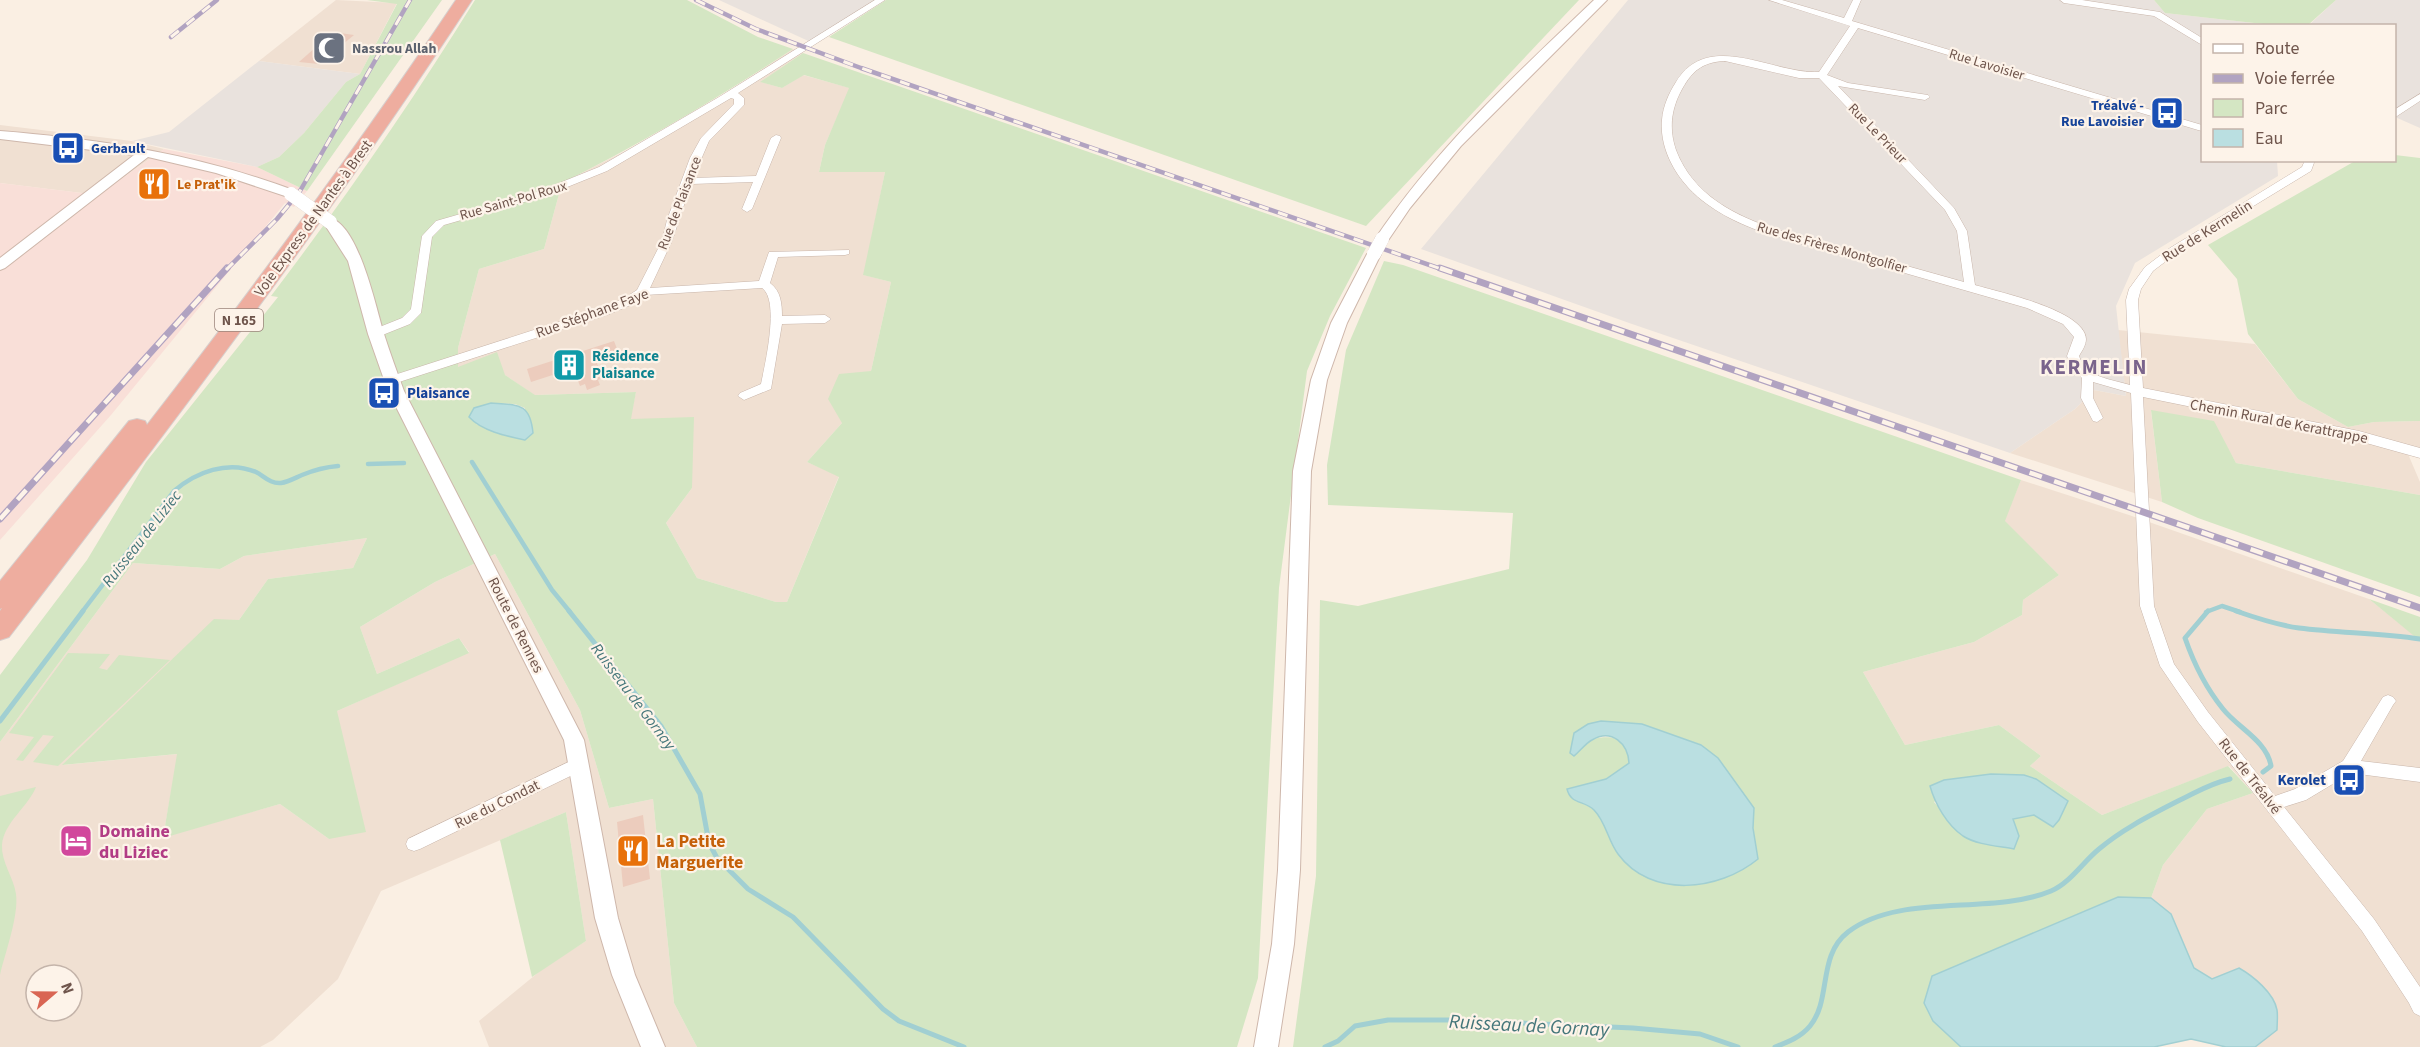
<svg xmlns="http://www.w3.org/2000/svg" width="2420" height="1047" viewBox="0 0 2420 1047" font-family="'Source Sans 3',sans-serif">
	<rect width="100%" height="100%" fill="#faefe3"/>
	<g fill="#f0e0d2" fill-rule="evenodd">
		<polygon points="336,0 397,3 360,74 259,61"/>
		<polygon points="793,49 803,53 761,82 782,88 803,75 850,88 825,145 819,172 885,172 864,275 891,282 871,371 842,423 807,462 839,476 787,602 776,602 697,578 666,523 692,488 630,419 636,392 534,395 505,375 458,368 458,348 479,269 544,249 562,183 623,152 701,109"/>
		<polygon points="0,125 132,141 164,149 98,195 0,183"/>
		<polygon points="2118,330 2255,344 2298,399 2348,427 2374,422 2420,421 2420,458 2408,454 2420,482 2420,495 2236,463 2213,422 2151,411 2162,502 2010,453 2075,409 2094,390 2126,396"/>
		<polygon points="2021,480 2129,515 2369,599 2420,640 2420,1047 2255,1047 2277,1030 2239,968 2212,979 2194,968 2171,914 2151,898 2163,865 2207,809 2253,793 2229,766 2102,815 2030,766 2041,756 1999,725 1905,745 1863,672 1974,642 2022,615 2023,600 2059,575 2004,521"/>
		<path d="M367,538L353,568L268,579L239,620L63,765L178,754L163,837L280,804L329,839L337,711L469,652L459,638L377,674L360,627L435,582L495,554L580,710L609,808L653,799L674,1003L697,1047H489L479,1021L545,967L586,941L566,812L381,891L338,979L273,1040L260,1047H0V742L133,563L220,569L244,556ZM36,975H72V1011H36Z"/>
	</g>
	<polygon fill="#f9dfd8" points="164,149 257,167 307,191 294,207 285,203 111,415 0,540 0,183 98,195"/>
	<g fill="#e9e2dd">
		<polygon points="719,0 886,0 815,44"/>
		<polygon points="1628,0 2154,0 2165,13 2272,25 2202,26 2202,160 2277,161 2278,176 2135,263 2116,306 2126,396 2094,390 2075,409 2010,453 1632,324 1421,249"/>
		<polygon points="2336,0 2420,0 2420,128 2395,117 2394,26 2308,26"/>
		<polygon points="259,61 360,74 346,82 304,133 279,157 257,167 132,141 169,132"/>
	</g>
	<g fill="#d4e6c3" fill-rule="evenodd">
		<polygon points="367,0 442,0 307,191 257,167 279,157 304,133 346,82 360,74 397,4"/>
		<path d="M475,0H687L758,37L793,49C718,98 642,143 562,183L544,249L479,269L458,348V367L497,352L505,375L535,395L636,392L631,419L694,417L692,488L666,523L697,578L776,602H787L839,477L807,462L842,423L828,399L839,374L871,371L891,282L863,275L885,172H819L825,145L849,88L804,75L782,88L760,82L803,53L1366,248L1330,316L1307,371L1279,588L1258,978L1237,1047H697L674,1003L653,799L609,808L580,710L495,554L435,582L360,627L377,674L459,638L469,653L337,711L366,832L329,839L280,804L163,838L177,754L62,765L214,619L239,620L268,579L353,568L367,538L244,556L220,569L133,563L0,742V675L87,560L146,462L278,297L271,296C344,200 412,102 475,0ZM491,403L515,404L525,408L512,437L476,424Z"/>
		<polygon points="886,0 1579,0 1366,226 829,37"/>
		<polygon points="2154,0 2336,0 2308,25 2272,25 2165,13"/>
		<polygon points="2395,155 2420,158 2420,421 2374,422 2348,427 2298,399 2248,334 2237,279 2208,245 2355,161 2394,160"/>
		<path d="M1384,261L1403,265L2021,480L2005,521L2059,575L2023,600L2022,615L1974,642L1863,672L1905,745L1999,725L2041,756L2030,766L2102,815L2228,766L2253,793L2207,809L2163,865L2151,898L2118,897L1932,976L1961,1047H1293L1316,876L1320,600L1358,606L1509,569L1513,513L1328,505L1327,465L1346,350ZM1642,724L1702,745L1754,808L1753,828L1758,859L1617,853C1611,840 1605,818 1593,809C1583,801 1571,804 1567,789L1606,779L1629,763C1628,739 1615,734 1593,739ZM1991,774L2052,791L2068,801L2034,815L2013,819L1982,843L1964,836L1934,802L1968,778Z"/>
		<polygon points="2151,410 2214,421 2236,463 2420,495 2420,597 2198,518 2162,502"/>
		<polygon points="2369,599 2420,617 2420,640 2419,640"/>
		<polygon points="68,653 110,654 99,668 107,670 119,655 170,660 58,766 33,762 54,736 43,735 23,761 16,760 34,737 9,733"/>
		<path d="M36,787C28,807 4,822 2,845C1,862 14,878 16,894C19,916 5,953 0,975V796Z"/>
		<polygon points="566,812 586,941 532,977 500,840"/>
	</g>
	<g fill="#badfe1" stroke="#a1cfd2" stroke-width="1.5">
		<path d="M491,403C519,405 530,403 533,433L525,440C506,436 482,431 469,417L474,408Z"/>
		<path d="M1601,721L1642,724L1701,745L1718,758L1754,808L1753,828L1758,859C1719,891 1651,899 1618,854C1608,841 1606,822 1594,810C1584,800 1571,805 1567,789L1606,779L1629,763C1628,744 1612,728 1592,740C1586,743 1580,751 1574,756L1570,753L1574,733L1588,724Z"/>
		<path d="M1991,774L2024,775L2036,779L2068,801L2059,820L2053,827L2034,815L2013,819L2019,836L2014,849C1998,846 1977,845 1963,836C1947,825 1935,804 1930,786L1944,780Z"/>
		<path d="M2118,897L2151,898L2171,914L2194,968L2212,979L2239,968C2253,976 2274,993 2277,1010C2278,1016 2277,1024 2277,1030L2255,1047H2226L2191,1039L2154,1047H1961L1933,1021L1924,1003L1932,976Z"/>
	</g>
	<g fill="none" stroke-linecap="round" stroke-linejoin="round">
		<g stroke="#a1cfd2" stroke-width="4.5">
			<polyline points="472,462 552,590 570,612"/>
			<polyline points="368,464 404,463"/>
			<path d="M82,612L174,491C196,472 228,460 256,472C264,476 270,484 281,483C288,482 295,478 302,475C314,470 326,467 338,466"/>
			<polyline points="2206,612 2222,606 2240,612"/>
		</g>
		<g stroke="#a1cfd2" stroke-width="5">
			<polyline points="569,611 661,726 700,794 709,843 717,858 748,889 793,917 883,1009 899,1021 964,1047"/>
			<path d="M2208,611L2185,638C2194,664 2206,688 2223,709C2238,728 2267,741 2271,766L2263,772"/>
			<path d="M2236,611C2256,618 2277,625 2299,628C2339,633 2380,633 2420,639"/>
			<polyline points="0,721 83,611"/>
			<polyline points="1325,1047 1338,1041 1355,1026 1388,1020 1450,1020 1633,1028 1700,1034 1738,1047"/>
			<path d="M1775,1047C1788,1042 1801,1037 1810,1026C1832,999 1817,956 1848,932C1900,892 1991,916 2051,891C2070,883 2083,862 2099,849C2124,828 2151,815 2180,800C2199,791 2209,784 2230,779"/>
		</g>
	</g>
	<g fill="#ecccbd">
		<polygon points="333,32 354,35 319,64 299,62"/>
		<polygon points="614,341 619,354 596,361 603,378 598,380 600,385 587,390 585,384 580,386 575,373 567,376 565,371 531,382 527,369"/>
		<polygon points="643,815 650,879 623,887 617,822"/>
	</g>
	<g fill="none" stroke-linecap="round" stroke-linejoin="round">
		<g stroke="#c9b6ab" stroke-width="1">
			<g id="street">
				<path d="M875,0H885L738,93L744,98V105L709,141L693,178L756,176L771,138L776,135L780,136L781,138L752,209L747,212L742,209L753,182L691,184L672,241L650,288L759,281L769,252L849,250V254L845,255L778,257L770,283C781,291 782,304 782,316L825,315L831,319L825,323L782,324L771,389L744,400L738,396L740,393L761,384C765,364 780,300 762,288L645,295L631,305L607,315L396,383H388L386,380L388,377L599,309L623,299L637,290L662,241L667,220L690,158L701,138L734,104V99L731,98L607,171L545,196L444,225L432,237L421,313L410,324L380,336H372L370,333L372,330L402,318L411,309L422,236L436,221L537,192L599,167L719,97Z"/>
				<path d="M1769,0H1782L1844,18L1853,0H1861L1852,21L2202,125V131L2198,130L1858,28L1827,75L1848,83L1928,95L1930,97L1925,100L1838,86L1954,208L1967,231L1975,285C1998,292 2085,310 2086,339C2086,345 2082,351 2079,356C2086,378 2111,379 2130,385L2126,300L2129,289L2145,267L2170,248L2302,167L2305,160H2315L2311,171L2178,252L2153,271L2141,289L2138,300L2143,388L2359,431L2420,448V458L2359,441L2143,397L2154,606L2174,664L2208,712L2275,796L2295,789L2343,761L2383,697L2388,695L2393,697L2396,701L2393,705L2361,761L2420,768V782L2351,773L2306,800L2284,807L2374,919L2420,987V1016L2414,1013L2409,1003L2362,931L2198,722L2160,666L2140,606L2131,393L2093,382V398L2103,418L2097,422L2093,421L2081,398L2082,378L2072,368L2067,356L2074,337L2063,324L2027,308C1964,290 1901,272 1839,254C1794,241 1745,232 1707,204C1681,186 1659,153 1662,120C1663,106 1669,93 1676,82C1708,29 1772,74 1819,72L1850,26ZM1725,61L1799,78H1819L1945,210L1957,231L1964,282C1926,271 1888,261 1850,250C1787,232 1702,219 1676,150C1669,130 1671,111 1680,93C1691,72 1701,62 1725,61Z"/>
				<polygon points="2060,0 2082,0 2160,12 2202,38 2202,45 2154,16 2064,3"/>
				<polygon points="2420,94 2420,101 2394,118 2394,110"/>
				<polygon points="579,757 585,759 587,764 585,769 420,849 414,851 408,849 406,844 408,839"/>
			</g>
		</g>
		<g stroke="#ceb7ab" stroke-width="2">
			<g id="secondary">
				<path d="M1594,0H1607L1461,146L1410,208L1387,242H1377L1375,239C1436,148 1515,75 1594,0Z"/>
				<path d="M0,131C102,139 200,155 296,191L298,194L291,198L216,173L148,157L5,268L0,270V258L134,155L0,139Z"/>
				<path d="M330,218C359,225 376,308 384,334C390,353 397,372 404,391L584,740L618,918L635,975L665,1047H641L612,975L595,918L564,740L388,391L368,334L348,261L323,222Z"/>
				<polygon points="1374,249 1381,254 1347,323 1327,380 1311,471 1300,870 1294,944 1278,1047 1254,1047 1272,944 1278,870 1293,471 1311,380 1331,323 1367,254"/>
			</g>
		</g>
		<g stroke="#d7cfcd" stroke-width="2">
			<path id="highway" d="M456,0H472C328,220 169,429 9,637L0,640V611L2,608L0,609V581L129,421L137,419L145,421L147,425C255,286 358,146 456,0Z"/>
		</g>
		<use href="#street" fill="#fff" fill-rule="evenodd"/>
		<use href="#secondary" fill="#fff" fill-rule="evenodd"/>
		<use href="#highway" fill="#eead9f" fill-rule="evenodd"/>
		<g stroke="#b1a3c1" stroke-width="4.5">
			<g id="rail-far1">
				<polyline points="696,0 756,29 861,68 1444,270"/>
				<polyline points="171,37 217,0"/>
				<polyline points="226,270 277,219 300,191 410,0"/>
			</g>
		</g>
		<g stroke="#b1a3c1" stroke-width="7">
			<g id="rail">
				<polyline points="1440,268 2420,608"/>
				<polyline points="0,519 227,268"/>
			</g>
		</g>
		<use href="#rail-far1" stroke="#fdf3e9" stroke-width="3" stroke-dasharray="10" stroke-linecap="butt"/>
		<use href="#rail" stroke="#fdf3e9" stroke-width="4.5" stroke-dasharray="13" stroke-linecap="butt"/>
		<g stroke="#ceb7ab" stroke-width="14" stroke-linecap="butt">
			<g id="secondary-bridge">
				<polyline points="291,194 330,222"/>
				<polyline points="1374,254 1382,239"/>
			</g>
		</g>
		<use href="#secondary-bridge" stroke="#fff" stroke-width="14"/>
	</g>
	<defs>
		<g id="mosque-square" transform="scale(1.725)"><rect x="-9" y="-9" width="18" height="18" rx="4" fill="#6b7280" stroke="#fdf3e9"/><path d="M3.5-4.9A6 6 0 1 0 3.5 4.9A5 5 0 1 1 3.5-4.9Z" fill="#fff"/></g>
		<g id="bus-square" transform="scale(1.725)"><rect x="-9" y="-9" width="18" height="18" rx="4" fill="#1a4fb4" stroke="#fdf3e9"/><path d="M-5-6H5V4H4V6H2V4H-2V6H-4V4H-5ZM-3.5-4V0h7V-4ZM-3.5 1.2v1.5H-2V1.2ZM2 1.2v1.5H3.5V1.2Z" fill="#fff"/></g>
		<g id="restaurant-square" transform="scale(1.725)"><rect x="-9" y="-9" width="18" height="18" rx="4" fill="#e8710a" stroke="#fdf3e9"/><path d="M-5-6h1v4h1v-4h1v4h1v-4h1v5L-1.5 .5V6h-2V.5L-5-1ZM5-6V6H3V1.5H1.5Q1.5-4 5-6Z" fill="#fff"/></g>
		<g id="building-square" transform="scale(1.725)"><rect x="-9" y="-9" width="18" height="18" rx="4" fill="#0f9aa8" stroke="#fdf3e9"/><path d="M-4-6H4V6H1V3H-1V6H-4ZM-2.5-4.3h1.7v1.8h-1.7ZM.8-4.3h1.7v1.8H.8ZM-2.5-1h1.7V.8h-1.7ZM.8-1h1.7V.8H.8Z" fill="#fff"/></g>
		<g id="hotel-square" transform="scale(1.725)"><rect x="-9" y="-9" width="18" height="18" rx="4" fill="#d1479c" stroke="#fdf3e9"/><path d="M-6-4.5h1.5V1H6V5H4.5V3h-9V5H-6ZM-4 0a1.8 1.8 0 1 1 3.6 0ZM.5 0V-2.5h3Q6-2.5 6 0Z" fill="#fff"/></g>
	</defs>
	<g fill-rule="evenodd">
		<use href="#mosque-square" x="329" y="48"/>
		<use href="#bus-square" x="2167" y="113"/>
		<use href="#bus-square" x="68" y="148"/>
		<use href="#restaurant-square" x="154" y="184"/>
		<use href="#building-square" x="569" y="365"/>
		<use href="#bus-square" x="384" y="393"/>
		<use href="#bus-square" x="2349" y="780"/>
		<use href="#hotel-square" x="76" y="841"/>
		<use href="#restaurant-square" x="633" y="851"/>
	</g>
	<g text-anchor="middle" stroke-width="4.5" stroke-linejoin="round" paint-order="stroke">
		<g font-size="14" font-weight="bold" fill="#5b616d" stroke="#fdf3e9" text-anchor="start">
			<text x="352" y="53">Nassrou Allah</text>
		</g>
		<g font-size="14" fill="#6f554c" stroke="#fdf3e9">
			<text transform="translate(1987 64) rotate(17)" y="5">Rue Lavoisier</text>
			<text transform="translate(1878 133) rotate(46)" y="5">Rue Le Prieur</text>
			<text transform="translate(513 200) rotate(-16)" y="5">Rue Saint-Pol Roux</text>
			<text transform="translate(679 203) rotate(-69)" y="5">Rue de Plaisance</text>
			<text transform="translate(1832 247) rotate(16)" y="5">Rue des Frères Montgolfier</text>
		</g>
		<g font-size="14" font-weight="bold" fill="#164399" stroke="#fdf3e9" text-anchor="end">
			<text x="2144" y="110">Tréalvé -<tspan x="2144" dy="16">Rue Lavoisier</tspan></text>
			<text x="91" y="153" text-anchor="start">Gerbault</text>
		</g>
		<g font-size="14" font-weight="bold" fill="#c56008" stroke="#fdf3e9" text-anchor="start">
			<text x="177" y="189">Le Prat'ik</text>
		</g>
		<rect fill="#fdf3e9" stroke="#9a847b" stroke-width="1.5" x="215" y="309" width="48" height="22" rx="4.5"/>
		<g font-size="14" font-weight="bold" fill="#6f554c">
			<text x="239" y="325">N 165</text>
		</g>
		<g font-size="15" fill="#6f554c" stroke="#fdf3e9">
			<text transform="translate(313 218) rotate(-54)" y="5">Voie Express de Nantes à Brest</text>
			<text transform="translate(2207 231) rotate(-32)" y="5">Rue de Kermelin</text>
			<text transform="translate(592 313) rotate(-20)" y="5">Rue Stéphane Faye</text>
			<text transform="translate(2279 421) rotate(11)" y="5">Chemin Rural de Kerattrappe</text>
			<text transform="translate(516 625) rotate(63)" y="5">Route de Rennes</text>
			<text transform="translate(2250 776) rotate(52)" y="5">Rue de Tréalvé</text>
			<text transform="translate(497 804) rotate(-26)" y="5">Rue du Condat</text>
		</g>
		<g font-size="15" font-weight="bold" fill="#0d838f" stroke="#fdf3e9" text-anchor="start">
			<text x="592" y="361">Résidence<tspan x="592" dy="17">Plaisance</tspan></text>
		</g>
		<g font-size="15" font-weight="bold" fill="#164399" stroke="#fdf3e9" text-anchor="start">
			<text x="407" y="398">Plaisance</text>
			<text x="2326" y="785" text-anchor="end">Kerolet</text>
		</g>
		<g font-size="16" font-style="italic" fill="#44767a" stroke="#fdf3e9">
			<text transform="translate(141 538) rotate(-52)" y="6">Ruisseau de Liziec</text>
			<text transform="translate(634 696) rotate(53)" y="6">Ruisseau de Gornay</text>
		</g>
		<g font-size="18" font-weight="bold" fill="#b23c85" stroke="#fdf3e9" text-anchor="start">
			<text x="99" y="837">Domaine<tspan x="99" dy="21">du Liziec</tspan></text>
		</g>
		<g font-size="18" font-weight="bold" fill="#c56008" stroke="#fdf3e9" text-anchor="start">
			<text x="656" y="847">La Petite<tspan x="656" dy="21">Marguerite</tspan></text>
		</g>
		<g font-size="20" font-style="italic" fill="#44767a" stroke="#fdf3e9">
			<text transform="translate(1529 1025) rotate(3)" y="7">Ruisseau de Gornay</text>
		</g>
		<g font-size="21" font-weight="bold" letter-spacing="1.5" fill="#7a648c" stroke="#fdf3e9">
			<text x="2094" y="374">KERMELIN</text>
		</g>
	</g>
	<rect x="2201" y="24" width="195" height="138" fill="#fdf3e9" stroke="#c4b4aa" stroke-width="1.5"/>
	<rect x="2213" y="44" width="30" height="9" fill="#ffffff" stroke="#c4b4aa" stroke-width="1.5"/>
	<text x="2255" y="54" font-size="18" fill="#6f554c">Route</text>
	<rect x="2213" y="74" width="30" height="9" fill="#b1a3c1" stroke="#c4b4aa" stroke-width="1.5"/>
	<text x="2255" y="84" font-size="18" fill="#6f554c">Voie ferrée</text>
	<rect x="2213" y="99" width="30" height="18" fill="#d4e6c3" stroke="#c4b4aa" stroke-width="1.5"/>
	<text x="2255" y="114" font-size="18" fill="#6f554c">Parc</text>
	<rect x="2213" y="129" width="30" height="18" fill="#badfe1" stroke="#c4b4aa" stroke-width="1.5"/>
	<text x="2255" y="144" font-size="18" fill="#6f554c">Eau</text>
	<g transform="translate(54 993) rotate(70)"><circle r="28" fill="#fdf3e9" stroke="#c4b4aa" stroke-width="1.5"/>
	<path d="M0-4.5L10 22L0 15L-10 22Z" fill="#d96553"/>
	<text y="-9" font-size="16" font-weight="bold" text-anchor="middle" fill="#6f554c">N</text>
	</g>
</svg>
